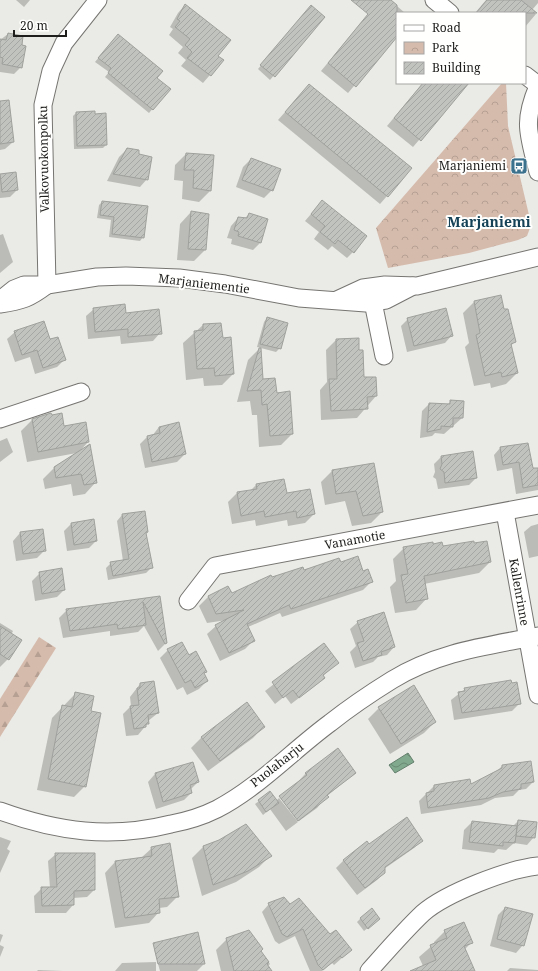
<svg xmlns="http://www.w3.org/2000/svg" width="538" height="971" viewBox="0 0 538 971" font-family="'Noto Serif',serif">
	<defs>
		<pattern id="forest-firs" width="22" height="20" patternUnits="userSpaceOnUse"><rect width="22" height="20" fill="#d5bbac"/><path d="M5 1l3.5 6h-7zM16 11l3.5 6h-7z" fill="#b6a093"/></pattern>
		<pattern id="park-crowns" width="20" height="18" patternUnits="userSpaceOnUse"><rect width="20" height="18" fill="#d5bbac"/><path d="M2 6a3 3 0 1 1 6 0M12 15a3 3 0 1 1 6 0" fill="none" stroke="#b6a093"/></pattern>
		<pattern id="water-waves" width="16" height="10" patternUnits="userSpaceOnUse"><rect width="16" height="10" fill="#81a98e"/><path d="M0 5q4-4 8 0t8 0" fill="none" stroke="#698973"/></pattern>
		<pattern id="building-hatch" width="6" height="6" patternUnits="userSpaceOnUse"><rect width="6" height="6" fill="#c1c3bf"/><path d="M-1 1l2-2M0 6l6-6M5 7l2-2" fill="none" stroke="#a5a7a4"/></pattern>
	</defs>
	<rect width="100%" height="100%" fill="#eaeae6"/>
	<polygon fill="url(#forest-firs)" points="39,637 56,648 0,737 0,699"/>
	<polygon fill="url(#park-crowns)" points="502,83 506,83 508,126 529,215 530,228 527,236 518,240 469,253 388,268 376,228"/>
	<polygon fill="url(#water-waves)" stroke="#637f6c" points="408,753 414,762 395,773 389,765"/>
	<g fill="#0003">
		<polygon points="16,0 30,0 24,7"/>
		<polygon points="380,0 390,0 405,13 397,13 397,35 348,93 321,71"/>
		<polygon points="486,0 538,0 538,3 532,10 536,14 525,27 525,13 475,13"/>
		<polygon points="185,5 217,56 222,61 203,83 181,66 186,60 178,53 183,47 169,35 173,29 170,27 178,13"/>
		<polygon points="307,10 323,17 270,80 258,69"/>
		<polygon points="8,34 21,46 21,67 14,74 0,72 0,40"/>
		<polygon points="114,39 169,90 149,113 105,77 109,72 95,62"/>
		<polygon points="423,83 468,83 413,147 387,126"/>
		<polygon points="309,85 387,196 380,204 278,120"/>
		<polygon points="0,110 13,142 5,149 0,150"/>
		<polygon points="76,113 95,115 106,145 103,148 74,149 73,116"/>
		<polygon points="127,149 137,155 147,179 140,187 107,181 119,157"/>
		<polygon points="186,154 210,191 199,202 182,199 183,181 174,180 175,165"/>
		<polygon points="251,159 272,190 264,198 236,187 243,167"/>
		<polygon points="16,173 17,190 10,197 0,198 0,175"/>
		<polygon points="102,202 143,237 140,241 109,237 111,220 97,218 99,205"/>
		<polygon points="316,208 353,252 347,258 332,246 328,250 314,239 319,232 305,221"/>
		<polygon points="191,212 205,250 194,261 177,260 180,224"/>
		<polygon points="249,214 260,243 253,250 231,244 232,239 227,238 231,226 238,218 244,219"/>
		<polygon points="3,234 13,262 0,273 0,235"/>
		<polygon points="474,302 503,311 514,342 511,346 517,373 506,384 491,388 490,383 474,386 465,347 469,343 463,313"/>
		<polygon points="94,309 125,314 160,333 153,341 121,344 120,336 88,339 86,316"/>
		<polygon points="267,318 280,348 276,352 257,347 264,322"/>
		<polygon points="408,319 452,335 445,343 407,352 401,326"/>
		<polygon points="203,325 222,339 233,374 222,385 204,386 203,378 186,380 183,343"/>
		<polygon points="15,332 49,340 64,360 57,367 35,374 30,357 15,362 7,339"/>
		<polygon points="336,340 376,396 357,418 321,420 320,390 327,382 326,350"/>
		<polygon points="260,348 263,381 276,394 292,434 281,445 259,447 257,415 252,415 250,401 237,402 248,360"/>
		<polygon points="451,401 462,402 462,418 444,434 435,433 432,436 420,438 422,411 429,404 447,405"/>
		<polygon points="32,420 64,427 88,442 80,451 96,482 85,494 73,496 71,484 45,489 43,479 55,467 77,453 27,462 21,431"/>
		<polygon points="159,427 185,454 177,462 145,468 140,444 147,437 152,436"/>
		<polygon points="7,438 13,452 0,462 0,441"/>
		<polygon points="528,444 532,469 538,469 538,490 516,494 512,468 497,471 494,455 500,448"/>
		<polygon points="441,457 476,478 469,485 438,489 436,479 433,477 435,472 434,464"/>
		<polygon points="373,464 382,512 371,523 352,526 345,501 325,505 321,482 332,471"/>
		<polygon points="256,485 286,494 314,514 305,523 288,526 287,520 256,526 255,520 232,524 228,502 237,493 250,491"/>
		<polygon points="122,515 147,532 145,534 151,568 146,573 108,580 106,568 111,563 123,561 117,521"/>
		<polygon points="71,524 96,541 89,548 67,551 64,531"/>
		<polygon points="538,524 538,556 529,558 524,532 531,526"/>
		<polygon points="42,530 45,550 37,558 16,561 13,541 20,533"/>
		<polygon points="442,547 490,562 479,573 424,584 427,598 416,610 395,613 390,587 396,581 393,559 404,548"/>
		<polygon points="303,571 362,572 371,582 363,590 282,617 280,613 248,627 254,640 245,649 220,661 207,634 216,626 227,620 207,623 199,606 208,597 228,587 232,594 271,578"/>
		<polygon points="40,573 64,590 57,597 35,601 32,581"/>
		<polygon points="159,597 166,643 158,651 144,626 138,632 110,636 110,631 63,638 59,618 67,610"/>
		<polygon points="358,622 394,647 387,655 378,657 373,662 355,668 350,652 356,646 350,629"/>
		<polygon points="0,623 13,631 11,635 8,659 0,667"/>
		<polygon points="324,645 338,663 323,676 324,678 316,685 291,704 285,696 275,704 265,691"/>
		<polygon points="168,650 189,656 206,672 203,674 207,681 199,689 187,695 183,687 177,690 160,658"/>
		<polygon points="140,684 158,713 148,721 148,723 138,735 126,736 123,714 131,706 130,697"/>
		<polygon points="465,689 520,703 512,711 454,720 451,700"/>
		<polygon points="76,693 90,712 85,786 74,797 37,790 52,718"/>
		<polygon points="379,708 435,722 424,733 390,754 368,719"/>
		<polygon points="264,726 253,738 208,771 191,748 202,737"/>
		<polygon points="192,763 198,782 190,790 191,793 184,800 156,809 148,782 155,774"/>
		<polygon points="502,766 533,782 526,789 519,790 513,796 495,798 481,805 421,814 419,801 434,786 469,780 470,785 495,773"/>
		<polygon points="306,773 355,773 327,796 317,808 299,821 280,797 295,785"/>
		<polygon points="270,793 276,801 279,798 298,822 286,831 270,809 263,815 255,804"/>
		<polygon points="518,821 534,837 527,845 514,843 506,850 498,849 494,853 462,849 464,830 472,822 512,827"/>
		<polygon points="0,837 11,841 7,849 10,851 0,873"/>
		<polygon points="422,840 414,848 384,869 384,873 377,880 357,895 336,868 344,860 369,845"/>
		<polygon points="203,847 270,856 259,867 236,882 202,896 192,858"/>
		<polygon points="152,848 178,896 167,907 159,908 159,912 149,923 115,928 105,873 115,862 141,858"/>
		<polygon points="56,854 94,890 87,897 73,898 73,905 66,913 35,913 34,896 42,888 50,888 48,861"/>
		<polygon points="269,904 289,905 351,950 334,965 332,963 322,971 310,971 295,936 279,944 275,941 262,912"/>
		<polygon points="505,908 523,945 516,953 490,946 498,915"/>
		<polygon points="360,919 379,919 364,931 357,922"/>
		<polygon points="445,931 471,943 465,949 470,971 412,971 423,966 419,957 434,944 434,942"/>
		<polygon points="0,934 3,935 0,943"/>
		<polygon points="227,939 260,951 270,964 263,971 221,971 216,950"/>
		<polygon points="161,942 204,964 197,971 160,971 154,949"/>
		<polygon points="0,945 4,947 0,957"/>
		<polygon points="156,962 156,971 115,971 122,963"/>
		<polygon points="510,968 538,970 538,971 507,971"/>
		<polygon points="38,970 63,971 37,971"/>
	</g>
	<g fill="url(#building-hatch)" stroke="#9fa19d">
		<polygon points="351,0 391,0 397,5 397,37 356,87 328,63 368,14"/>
		<polygon points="487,0 521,0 537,13 476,13"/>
		<polygon points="185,4 231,40 218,56 224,60 211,76 187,58 192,52 185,45 190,39 175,27 180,21 177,19"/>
		<polygon points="311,5 325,17 275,77 260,65"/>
		<polygon points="8,33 23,36 22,45 26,46 22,68 2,64 3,58 0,57 0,39 6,40"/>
		<polygon points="118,34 163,71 157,78 171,89 153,110 108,73 111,68 98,58"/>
		<polygon points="423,83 469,83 421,141 394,118"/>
		<polygon points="309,84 412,168 388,197 285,112"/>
		<polygon points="9,100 14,142 0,144 0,101"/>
		<polygon points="95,111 95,114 106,113 107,145 77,146 76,112"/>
		<polygon points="127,148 139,150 139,154 152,157 148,180 113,174"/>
		<polygon points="186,153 214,155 211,191 193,188 194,170 184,170"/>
		<polygon points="251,158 281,169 273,191 242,180"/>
		<polygon points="16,172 18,190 2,192 0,174"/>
		<polygon points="322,200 367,236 354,253 338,240 335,244 320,232 325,226 311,214"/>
		<polygon points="102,201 148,206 144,238 112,234 114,217 100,215"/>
		<polygon points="191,211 209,214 206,250 188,249"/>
		<polygon points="249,213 268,219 261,243 238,236 239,232 234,230 238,217 247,218"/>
		<polygon points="501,295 504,309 508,309 516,342 511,344 518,373 502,377 501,372 485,376 476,335 480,333 474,301"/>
		<polygon points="125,304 126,313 159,309 162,334 128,337 128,329 95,332 93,308"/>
		<polygon points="446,308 453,336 414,346 407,318"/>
		<polygon points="267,317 288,323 281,349 260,344"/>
		<polygon points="44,321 50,339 58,337 66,360 43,368 37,350 22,355 14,331"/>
		<polygon points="221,323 223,338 231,337 234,374 215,376 214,368 197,369 194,331 203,330 203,324"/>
		<polygon points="359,338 359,350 363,350 364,377 376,377 377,396 367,397 368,409 331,411 329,379 337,379 336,339"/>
		<polygon points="259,348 261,348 263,379 275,378 277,393 290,391 293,434 270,436 267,404 262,405 261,390 247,391"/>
		<polygon points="450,400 464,401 463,418 453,418 453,427 441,426 441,429 427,432 429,403 450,404"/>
		<polygon points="51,413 52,415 62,413 64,426 86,422 89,442 38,452 32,419"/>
		<polygon points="179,422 186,454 152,462 147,436 160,433 159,427"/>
		<polygon points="528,443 533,468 538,468 538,485 523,488 519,462 503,465 500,447"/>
		<polygon points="90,444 97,483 84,485 81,474 56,478 54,467"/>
		<polygon points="473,451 477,478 445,483 444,472 440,469 442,464 441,456"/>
		<polygon points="374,463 383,512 363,516 356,491 336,494 332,470"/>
		<polygon points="284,479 287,493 310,489 315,514 297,518 296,511 265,517 264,511 241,516 237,492 257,489 256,484"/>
		<polygon points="145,511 148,532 146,533 153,568 113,576 110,562 129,559 122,514"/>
		<polygon points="94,519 97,541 74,545 71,523"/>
		<polygon points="43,529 46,551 23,554 20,532"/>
		<polygon points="474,541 474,543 487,541 491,562 424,576 428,599 406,603 401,575 408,574 403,547 433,542 433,544 442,542 443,546"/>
		<polygon points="358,556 363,571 368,569 373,582 291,609 289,605 247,624 255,641 229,653 215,625 244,610 216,614 208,596 228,586 232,593 271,575 272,577 303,567 304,570 339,558 341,562"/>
		<polygon points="62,568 65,590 42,594 39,572"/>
		<polygon points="160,596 167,643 165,644 143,602 146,625 118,629 117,624 70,631 66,609"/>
		<polygon points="384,612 395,647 381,652 382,655 363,661 357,643 364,641 357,621"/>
		<polygon points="0,626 22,640 9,660 0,654"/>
		<polygon points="182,642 189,655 196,651 207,672 204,673 208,681 195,688 191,680 185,683 167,649"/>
		<polygon points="324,643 339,663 323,675 325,678 299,698 293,690 283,698 272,682"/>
		<polygon points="511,680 512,683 517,682 521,704 462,713 458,692 465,691 464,688"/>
		<polygon points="154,681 159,713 148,715 149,724 146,724 146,727 134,729 130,706 139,705 137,688 140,688 140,683"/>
		<polygon points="414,685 436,722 401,744 378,707"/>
		<polygon points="75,692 94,696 91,711 101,713 86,787 48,779 62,705 72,707"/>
		<polygon points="247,702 265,727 220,761 201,737"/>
		<polygon points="338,748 356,773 327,795 329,797 298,821 279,796 307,775 305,773"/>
		<polygon points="531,761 534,782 521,784 521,789 503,792 489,798 428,808 426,793 434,791 434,785 470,779 471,784 502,768 502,765"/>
		<polygon points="193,762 199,782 190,785 192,793 163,802 155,773"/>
		<polygon points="270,791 279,803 266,812 258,800"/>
		<polygon points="407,817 423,841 385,867 385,873 365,888 343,860 367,841 369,844"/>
		<polygon points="518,820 537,822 535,838 516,836"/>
		<polygon points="472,821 517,826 515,843 503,842 503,846 469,842"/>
		<polygon points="246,824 272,856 248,871 213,885 203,846 219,840"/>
		<polygon points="170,843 179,897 159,899 160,913 125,918 115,861 152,856 151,847"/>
		<polygon points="55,853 95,853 95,890 74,891 74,905 42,906 41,887 57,887"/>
		<polygon points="284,897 290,904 299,898 330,934 336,930 352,950 342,958 340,956 323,970 318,965 303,929 287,937 282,934 268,903"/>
		<polygon points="505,907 533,914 524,946 497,939"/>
		<polygon points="372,908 380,919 368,929 360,918"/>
		<polygon points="464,922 473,943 464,946 475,971 410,971 436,960 430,945 447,938 444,930"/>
		<polygon points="249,930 263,949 261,951 269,962 267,964 272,971 234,971 226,938"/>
		<polygon points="198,932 205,964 158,964 153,943"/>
	</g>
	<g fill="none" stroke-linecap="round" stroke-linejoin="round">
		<g stroke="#767572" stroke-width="19">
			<g id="minor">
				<polyline points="434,0 450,13"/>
				<polyline points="525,75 538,85"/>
				<path d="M538,86C522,123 529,135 538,172"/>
				<polyline points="47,285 43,105 51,71 64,43 98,0"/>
				<polyline points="0,300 14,289 24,285 47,285 97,277 126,276 179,278 225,284 299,298 366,303 386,300 413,286"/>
				<polyline points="337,300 363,288 385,285 417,286 538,257"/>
				<polyline points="373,302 384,356"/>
				<path d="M0,304C22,301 30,298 47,285"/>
				<polyline points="0,419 81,392"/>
				<polyline points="505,512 538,695"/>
				<polyline points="188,601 215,566 538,505"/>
				<path d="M0,811C58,832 111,839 171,824C187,821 203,816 217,809C259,787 292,751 330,723C349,708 371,693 392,680C437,652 487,646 538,636"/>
				<path d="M369,971C386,952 404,931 423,913C446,893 508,869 538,866"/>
			</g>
		</g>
		<use href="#minor" stroke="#fff" stroke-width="17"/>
	</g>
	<defs>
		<g id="bus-square" transform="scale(0.9)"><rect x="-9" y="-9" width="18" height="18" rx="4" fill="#3b718c" stroke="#fffffe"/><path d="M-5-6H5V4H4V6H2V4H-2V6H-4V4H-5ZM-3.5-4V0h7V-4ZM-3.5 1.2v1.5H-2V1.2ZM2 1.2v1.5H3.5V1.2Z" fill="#fff"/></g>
	</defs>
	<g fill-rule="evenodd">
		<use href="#bus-square" x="519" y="166"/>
	</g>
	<g text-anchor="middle" stroke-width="4" stroke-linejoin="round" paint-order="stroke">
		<g font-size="12" fill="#1e1e1c" stroke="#fffffe">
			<text transform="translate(44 159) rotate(-91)" y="4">Valkovuokonpolku</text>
			<text transform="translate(204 284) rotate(7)" y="4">Marjaniementie</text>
			<text transform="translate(355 540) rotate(-10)" y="4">Vanamotie</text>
			<text transform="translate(519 592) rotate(80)" y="4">Kallenrinne</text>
			<text transform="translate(277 765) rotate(-38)" y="4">Puolaharju</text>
		</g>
		<g font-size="12" fill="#1e1e1c" stroke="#fffffe" text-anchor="end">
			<text x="506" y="170">Marjaniemi</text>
		</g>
		<g font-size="14" font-weight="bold" fill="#154256" stroke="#fffffe">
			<text x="489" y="227">Marjaniemi</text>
		</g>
	</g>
	<rect x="396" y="12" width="130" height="72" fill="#fffffe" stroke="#a5a5a4"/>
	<rect x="404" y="25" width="20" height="6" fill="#ffffff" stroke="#a5a5a4"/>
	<text x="432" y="32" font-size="12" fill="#1e1e1c">Road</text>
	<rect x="404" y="42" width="20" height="12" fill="url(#park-crowns)" stroke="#a5a5a4"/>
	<text x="432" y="52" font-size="12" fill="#1e1e1c">Park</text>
	<rect x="404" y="62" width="20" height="12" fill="url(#building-hatch)" stroke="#a5a5a4"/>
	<text x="432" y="72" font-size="12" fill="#1e1e1c">Building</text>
	<path d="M14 30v6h52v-6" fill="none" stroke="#1e1e1c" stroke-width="2"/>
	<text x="20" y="30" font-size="12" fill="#1e1e1c" stroke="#fffffe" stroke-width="3" paint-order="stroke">20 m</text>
</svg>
